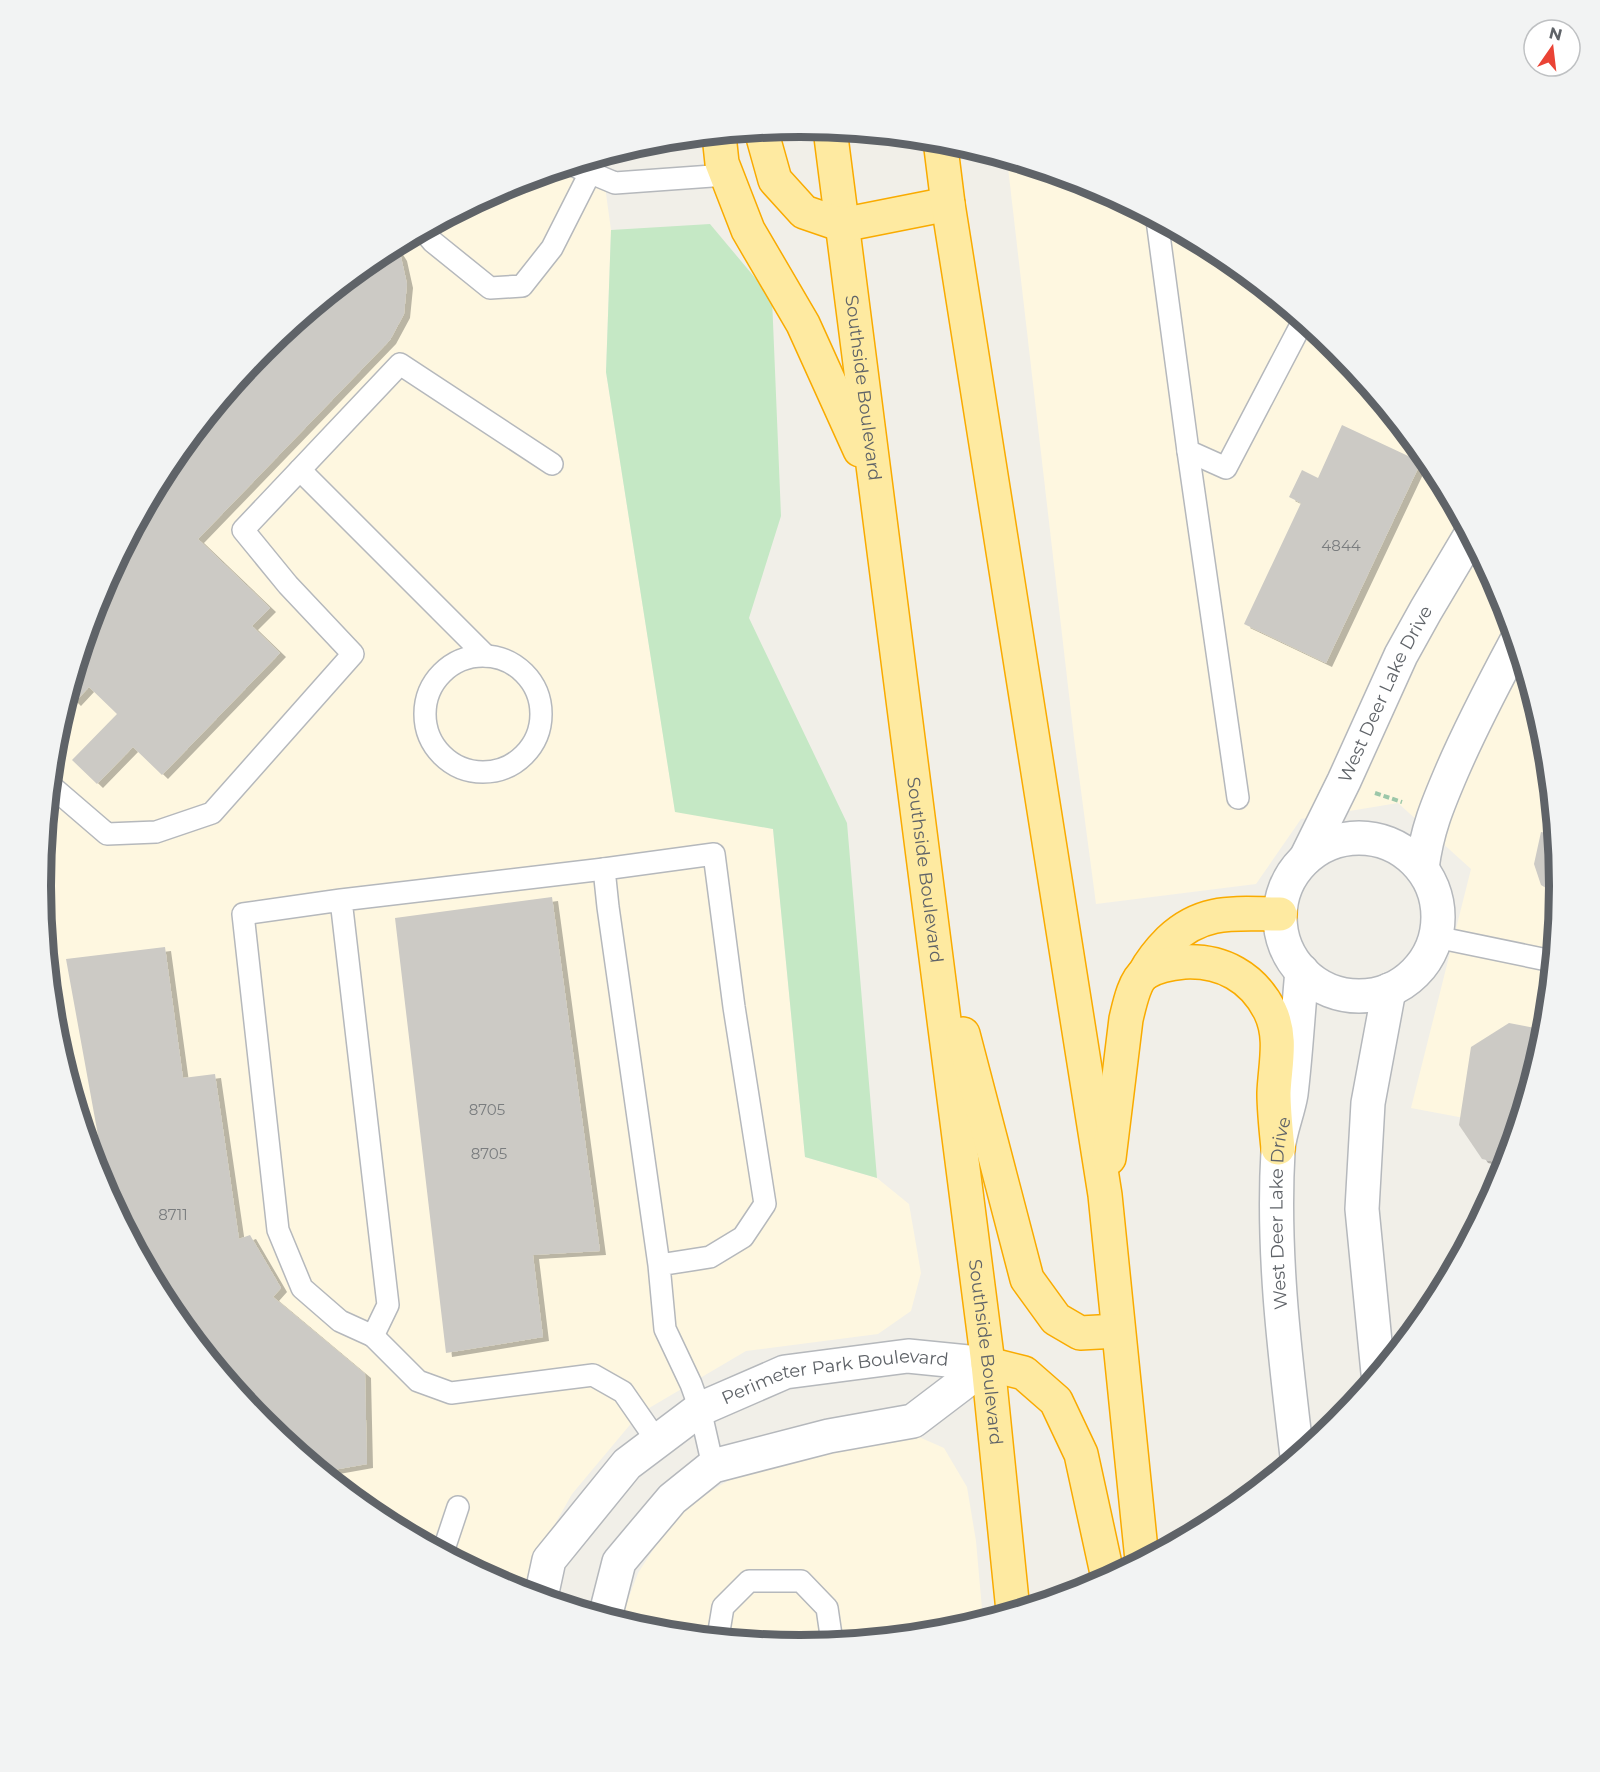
<svg xmlns="http://www.w3.org/2000/svg" width="1600" height="1772" viewBox="0 0 1600 1772" font-family="Montserrat,sans-serif">
	<defs>
		<filter id="shadow"><feDropShadow dx="6" dy="4" stdDeviation="0" flood-color="#0004"/></filter>
	</defs>
	<rect width="100%" height="100%" fill="#f1efe8"/>
	<g fill="#fef7e0">
		<polygon points="601,157 611,230 606,372 675,811 773,829 805,1157 877,1178 909,1204 921,1273 911,1311 878,1334 746,1351 639,1414 572,1494 533,1563 527,1593 509,1588 378,1517 263,1423 168,1308 98,1176 66,1070 50,982 41,886 55,737 98,595 169,464 263,349 378,254 510,184"/>
		<polygon points="1007,159 1091,184 1222,255 1337,349 1432,464 1502,596 1545,738 1559,886 1545,1035 1517,1128 1411,1108 1471,869 1398,803 1301,819 1256,884 1096,904 1074,738"/>
		<polygon points="919,1437 944,1448 967,1487 976,1541 983,1620 948,1631 800,1645 652,1631 620,1621 638,1573 674,1518 714,1489 752,1467"/>
	</g>
	<polygon fill="#c5e8c5" points="710,224 772,298 781,516 749,618 847,823 877,1178 805,1157 773,829 675,812 606,372 611,230"/>
	<g fill="#cccac5" filter="url(#shadow)">
		<polygon points="394,246 401,257 407,284 404,314 390,340 198,539 270,608 252,626 280,653 162,775 133,747 97,784 72,760 117,714 89,687 75,702 68,695 98,595 169,464 263,349 378,254"/>
		<polygon points="1342,425 1421,462 1326,663 1244,624 1301,503 1289,497 1302,470 1318,478"/>
		<polygon points="1553,828 1559,886 1559,896 1541,885 1534,864 1541,832 1552,834"/>
		<polygon points="552,897 600,1251 533,1255 543,1337 446,1353 395,918"/>
		<polygon points="165,947 183,1078 215,1074 239,1239 250,1235 281,1288 273,1297 365,1374 367,1464 322,1472 263,1423 168,1308 109,1196 66,959"/>
		<polygon points="1509,1023 1545,1030 1505,1164 1482,1159 1459,1125 1471,1047"/>
	</g>
	<g fill="none" stroke-linecap="round" stroke-linejoin="round">
		<g stroke="#b5b8bc" stroke-width="24">
			<g id="service">
				<polyline points="572,165 615,183 726,175"/>
				<polyline points="1157,220 1188,451 1226,468 1303,321"/>
				<polyline points="423,230 433,242 490,288 522,286 552,248 590,173"/>
				<polyline points="1188,451 1238,798"/>
				<polyline points="300,470 486,656"/>
				<circle cx="483" cy="714" r="58"/>
				<polyline points="50,785 107,834 156,832 212,813 353,654 288,585 243,530 400,364 552,464"/>
				<polyline points="341,900 388,1305 373,1336 340,1321 302,1288 278,1230 243,914 341,900 604,869"/>
				<polyline points="1436,937 1552,961"/>
				<polyline points="659,1265 608,907 604,869 714,854 734,1007 765,1204 743,1237 710,1257 659,1265 665,1329 691,1384 700,1409 713,1466"/>
				<polyline points="373,1336 418,1381 451,1393 593,1375 623,1392 657,1441"/>
				<polyline points="443,1552 458,1507"/>
				<polyline points="718,1637 723,1607 749,1581 801,1581 827,1608 832,1642"/>
			</g>
		</g>
		<g stroke="#b5b8bc" stroke-width="36">
			<g id="minor">
				<path id="s1" d="M541,1597L549,1560L627,1464L700,1409L785,1372L908,1356L988,1364"/>
				<polyline points="605,1617 619,1562 672,1499 713,1466 829,1436 913,1421 988,1364"/>
			</g>
		</g>
		<g stroke="#b5b8bc" stroke-width="36">
			<g id="tertiary">
				<circle cx="1359" cy="917" r="79"/>
				<path id="s2" d="M1306,858L1344,781L1401,655L1426,610L1470,536"/>
				<path d="M1422,868C1427,830 1437,806 1452,771C1471,727 1493,685 1516,642"/>
				<polyline points="1378,1373 1362,1209 1368,1103 1389,990"/>
				<path id="s3" d="M1297,1456C1285,1355 1272,1254 1278,1151C1279,1132 1288,1113 1291,1094C1296,1053 1298,1012 1302,971"/>
			</g>
		</g>
		<g stroke="#f9ab00" stroke-width="36">
			<g id="trunk">
				<path id="s4" d="M830,129L988,1364L1013,1611"/>
				<polyline points="761,130 775,180 804,212 842,225 948,204"/>
				<polyline points="719,135 722,163 748,230 803,324 860,450"/>
				<polyline points="940,140 948,204 1105,1195 1142,1560"/>
				<path d="M1144,974C1151,961 1159,951 1170,940C1204,908 1237,914 1280,914"/>
				<polyline points="963,1034 1027,1279 1056,1319 1080,1333 1118,1331"/>
				<path d="M1109,1158L1126,1019C1129,1007 1134,981 1145,973C1156,966 1172,963 1184,962C1222,960 1253,977 1270,1011C1283,1038 1275,1065 1274,1093C1274,1111 1276,1129 1278,1148"/>
				<polyline points="988,1364 1024,1373 1056,1401 1081,1454 1108,1578"/>
			</g>
		</g>
		<polyline stroke="#9cc7a9" stroke-width="4" stroke-dasharray="6 3" stroke-linecap="butt" points="1375,793 1402,802"/>
		<use href="#service" stroke="#fff" stroke-width="21"/>
		<use href="#minor" stroke="#fff" stroke-width="33"/>
		<use href="#tertiary" stroke="#fff" stroke-width="33"/>
		<use href="#trunk" stroke="#feeaa1" stroke-width="33"/>
	</g>
	<g text-anchor="middle" stroke-width="4.5" stroke-linejoin="round" paint-order="stroke">
		<g font-size="15" fill="#7a7d7f">
			<text x="1341" y="551">4844</text>
			<text x="487" y="1115">8705</text>
			<text x="489" y="1159">8705</text>
			<text x="173" y="1220">8711</text>
		</g>
		<g font-size="18" fill="#5f6368" stroke="#fff">
			<text dy="6" stroke="none"><textPath href="#s4" startOffset="261">Southside Boulevard</textPath></text>
			<text dy="6" stroke="none"><textPath href="#s2" startOffset="182">West Deer Lake Drive</textPath></text>
			<text dy="6" stroke="none"><textPath href="#s4" startOffset="747">Southside Boulevard</textPath></text>
			<text dy="6" stroke="none"><textPath href="#s3" startOffset="244">West Deer Lake Drive</textPath></text>
			<text dy="6" stroke="none"><textPath href="#s4" startOffset="1233">Southside Boulevard</textPath></text>
			<text dy="6" stroke="none"><textPath href="#s1" startOffset="394">Perimeter Park Boulevard</textPath></text>
		</g>
	</g>
	<path d="M0 0H1600V1772H0ZM51 886a749 749 0 1 1 1498 0a749 749 0 1 1-1498 0Z" fill="#f2f3f3" fill-rule="evenodd"/>
	<path fill="none" stroke="#5f6368" stroke-width="8" d="M51 886a749 749 0 1 1 1498 0a749 749 0 1 1-1498 0Z"/>
	<g transform="translate(1552 48) rotate(14)"><circle r="28" fill="#ffffff" stroke="#bfc1c3" stroke-width="1.5"/>
	<path d="M0-4.5L10 22L0 15L-10 22Z" fill="#ea4335"/>
	<text y="-9" font-size="16" font-weight="bold" text-anchor="middle" fill="#5f6368">N</text>
	</g>
</svg>
